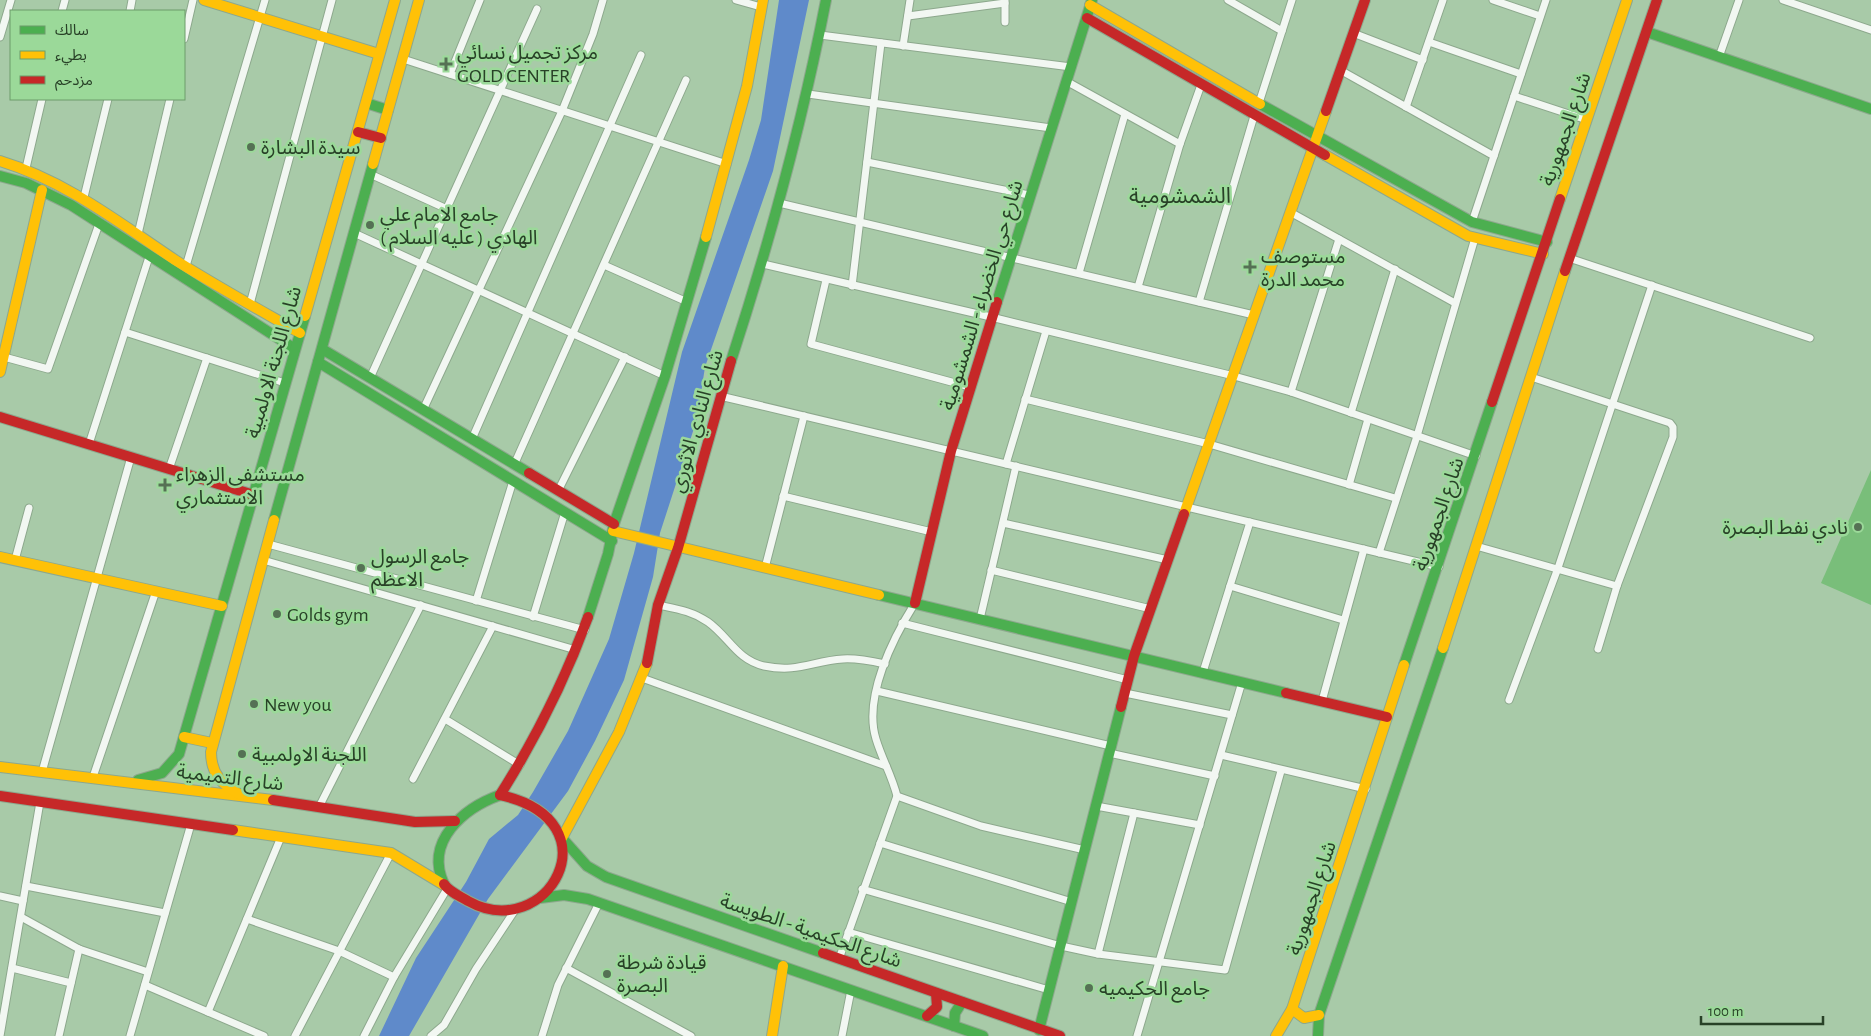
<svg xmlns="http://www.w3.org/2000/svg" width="1871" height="1036" viewBox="0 0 1871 1036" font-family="'Alegreya Sans','Noto Sans Arabic',sans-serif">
	<rect width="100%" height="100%" fill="#a8caa8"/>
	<polygon fill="#79be7a" points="1871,470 1871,605 1821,583"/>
	<polygon fill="#5f8aca" points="779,0 809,0 773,171 705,367 697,419 660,533 653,577 624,680 595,741 568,791 488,899 409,1036 379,1036 416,958 466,882 489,839 518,815 533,792 568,731 609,639 634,553 682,352 749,160 761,120"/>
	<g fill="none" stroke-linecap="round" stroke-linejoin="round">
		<g stroke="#8da88d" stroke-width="9">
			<g id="street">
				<polyline points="736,0 761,7"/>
				<polyline points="1005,0 1005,22"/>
				<polyline points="1228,0 1282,31"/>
				<polyline points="1493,0 1540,16"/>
				<polyline points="1783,0 1871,30"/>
				<polyline points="62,11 65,0"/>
				<polyline points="130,11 132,0"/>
				<polyline points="908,16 1005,3"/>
				<polyline points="1353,33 1423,60"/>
				<polyline points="820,35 1071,67"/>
				<polyline points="0,37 11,0"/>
				<polyline points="184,39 193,0"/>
				<polyline points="1429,42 1521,74"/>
				<polyline points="903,46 910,0"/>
				<polyline points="1719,57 1739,0"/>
				<polyline points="403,59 727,164"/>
				<polyline points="1340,70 1494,156"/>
				<polyline points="450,74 480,0"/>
				<polyline points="1066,81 1180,144"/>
				<polyline points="808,94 1051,128"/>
				<polyline points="1514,96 1587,120"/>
				<polyline points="1259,103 1292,0"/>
				<polyline points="1406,107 1443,0"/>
				<polyline points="867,162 1029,195"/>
				<polyline points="26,168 42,99"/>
				<polyline points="370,174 447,209"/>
				<polyline points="84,197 108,99"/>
				<polyline points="779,203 1254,315"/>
				<polyline points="1290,212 1455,303"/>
				<polyline points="1472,222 1546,0"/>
				<polyline points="354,233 665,376"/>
				<polyline points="138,234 170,99"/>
				<polyline points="1569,258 1810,338"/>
				<polyline points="763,264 991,317 1234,376 1291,392 1476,456"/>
				<polyline points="604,265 685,301"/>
				<polyline points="186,266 265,0"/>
				<polyline points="1079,273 1125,114"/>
				<polyline points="826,280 811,344 970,387"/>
				<polyline points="852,286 881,43"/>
				<polyline points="1138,287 1180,144 1201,85"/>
				<polyline points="1199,302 1254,116"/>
				<polyline points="250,304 332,0"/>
				<polyline points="125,332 285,383"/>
				<polyline points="4,357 48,369 99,224"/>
				<polyline points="1531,377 1670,423 1673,427 1673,437 1617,586 1598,649"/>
				<polyline points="370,378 537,9"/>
				<polyline points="1291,392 1339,239"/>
				<polyline points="720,396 1439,567"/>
				<polyline points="1025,399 1209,444 1395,498"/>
				<polyline points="423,410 562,111 593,34 603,0"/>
				<polyline points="1351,413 1395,269"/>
				<polyline points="472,439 641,55"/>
				<polyline points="89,444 149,257"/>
				<polyline points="1006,464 1046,331"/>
				<polyline points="514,465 686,80"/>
				<polyline points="169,469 207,358"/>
				<polyline points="1349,485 1368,419"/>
				<polyline points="558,491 625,357"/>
				<polyline points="783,496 932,532"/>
				<polyline points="1003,523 1168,560"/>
				<polyline points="268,544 585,630"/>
				<polyline points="1476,546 1617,586"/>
				<polyline points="1379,553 1417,436 1475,238"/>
				<polyline points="15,560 29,508"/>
				<polyline points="263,560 576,650"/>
				<polyline points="765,568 804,416"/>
				<polyline points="991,570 1151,609"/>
				<polyline points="1230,586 1343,620"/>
				<polyline points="476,601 513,481"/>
				<path d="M658,605C677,609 692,611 708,622C729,637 737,660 764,666C798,673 812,661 843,659C857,658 871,661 885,664"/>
				<polyline points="533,617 565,512"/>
				<polyline points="980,619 1016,466"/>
				<polyline points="902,623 1128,680"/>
				<polyline points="1203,672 1250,522"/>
				<polyline points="642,678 886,766"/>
				<polyline points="877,691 1111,746"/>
				<polyline points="1125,693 1232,715"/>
				<polyline points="1509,700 1558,568 1652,285"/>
				<polyline points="1322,701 1364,549"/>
				<polyline points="445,719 520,765"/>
				<polyline points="1109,753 1215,776"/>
				<polyline points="1221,755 1366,789"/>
				<polyline points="42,772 131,457"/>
				<polyline points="93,777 156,591"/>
				<polyline points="413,779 493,626"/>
				<polyline points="897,796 981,826 1085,850"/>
				<polyline points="1096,806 1200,825"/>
				<polyline points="319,807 421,605"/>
				<polyline points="880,843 1072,902"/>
				<polyline points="26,886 165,913"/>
				<polyline points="862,889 1061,946 1098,954 1225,970 1281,771"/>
				<polyline points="0,896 23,901"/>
				<polyline points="21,917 79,949 148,972"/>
				<polyline points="247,919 339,951 394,977"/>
				<polyline points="848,932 1049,990"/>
				<polyline points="1098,954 1134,813"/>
				<path d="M839,959L897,796C892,776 882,759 876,739C863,697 893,638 915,603"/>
				<polyline points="12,968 71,983"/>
				<polyline points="566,968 691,1036"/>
				<polyline points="145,985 264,1036"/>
				<polyline points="208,1012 281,837"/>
				<polyline points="0,1036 40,802"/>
				<polyline points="59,1036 79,949"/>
				<polyline points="130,1036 191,824"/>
				<polyline points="295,1036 391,853"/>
				<polyline points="364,1036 394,977 447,889"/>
				<polyline points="431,1036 444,1025 476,969 515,910"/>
				<polyline points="542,1036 558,985 599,903"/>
				<polyline points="842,1036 851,990"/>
				<polyline points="1137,1036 1242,682"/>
			</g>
		</g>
		<g stroke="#8da88d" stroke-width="12">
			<g id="fast">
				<polyline points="1647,32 1871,109"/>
				<polyline points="366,103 388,110"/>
				<polyline points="1260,104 1472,222 1547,242"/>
				<polyline points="0,176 26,183 71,205 295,349"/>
				<polyline points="997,302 1092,0"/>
				<polyline points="322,349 529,473"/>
				<path d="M731,361C770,241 802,124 826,0"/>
				<polyline points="318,362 612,541"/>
				<polyline points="274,520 373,164"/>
				<polyline points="879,595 1286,693"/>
				<polyline points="588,617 608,554 614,524 665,376 706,237"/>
				<polyline points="1404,665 1492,402"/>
				<polyline points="138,780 162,773 179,754 305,316"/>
				<polyline points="562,838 587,866 606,877 823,953"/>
				<path d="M444,884C424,841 464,808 500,795"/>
				<polyline points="540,898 564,895 588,899 983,1036"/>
				<polyline points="954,1026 955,1013 962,1002"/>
				<polyline points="1039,1030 1121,707"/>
				<polyline points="1318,1036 1319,1015 1443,648"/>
			</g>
		</g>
		<g stroke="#8da88d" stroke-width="12">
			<g id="slow">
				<polyline points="204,0 379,54"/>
				<polyline points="1090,5 1260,104"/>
				<polyline points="1325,155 1468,236 1543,254"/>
				<path d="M0,161C66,181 118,222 175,260C216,286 258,309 300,333"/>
				<polyline points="373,164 419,0"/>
				<polyline points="1560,199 1627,0"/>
				<polyline points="706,237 747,86 763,0"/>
				<polyline points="305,316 395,0"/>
				<polyline points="0,372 42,190"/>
				<polyline points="1184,514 1326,111"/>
				<polyline points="613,531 879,595"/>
				<polyline points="0,557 222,606"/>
				<polyline points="1443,648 1565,271"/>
				<polyline points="184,737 212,743"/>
				<polyline points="0,767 273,800"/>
				<path d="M241,795C222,785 211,774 211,752L274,520"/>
				<polyline points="233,830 391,853 444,885"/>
				<polyline points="562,838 619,732 647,663"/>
				<polyline points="1292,1009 1304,1018 1319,1015"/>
				<polyline points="772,1036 783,966"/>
				<polyline points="1276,1036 1292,1009 1404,665"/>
			</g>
		</g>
		<g stroke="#8da88d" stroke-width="12">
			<g id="jam">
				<polyline points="1087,18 1325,155"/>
				<polyline points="1326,111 1365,0"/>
				<polyline points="358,132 381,138"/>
				<polyline points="1565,271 1657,0"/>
				<polyline points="1492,402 1560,199"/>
				<polyline points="0,417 254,495"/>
				<polyline points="529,473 614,524"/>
				<polyline points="915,603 951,451 997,302"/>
				<polyline points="647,663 658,605 678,548 731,361"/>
				<polyline points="1286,693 1387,717"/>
				<polyline points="1121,707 1134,656 1184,514"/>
				<path d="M500,795C536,738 565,680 588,617"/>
				<polyline points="0,796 233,830"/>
				<polyline points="273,800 415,822 455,821"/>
				<path d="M444,884C449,892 460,896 468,901C547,945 618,821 500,795"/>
				<polyline points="823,953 1060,1036"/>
				<polyline points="927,1016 937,1007 936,993"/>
			</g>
		</g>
		<use href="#street" stroke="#f2f7f2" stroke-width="7"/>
		<use href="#fast" stroke="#4caf50" stroke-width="10"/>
		<use href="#slow" stroke="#ffc107" stroke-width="10"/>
		<use href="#jam" stroke="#c62828" stroke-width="10"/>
	</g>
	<g fill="#557154" stroke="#9bd999" stroke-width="2">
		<path d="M443.5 56.5h5v5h5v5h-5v5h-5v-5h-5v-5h5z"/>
		<circle cx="251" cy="147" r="5"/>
		<circle cx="370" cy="225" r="5"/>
		<path d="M1247.5 259.5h5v5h5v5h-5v5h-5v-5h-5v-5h5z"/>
		<path d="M162.5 477.5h5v5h5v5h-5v5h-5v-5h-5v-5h5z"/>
		<circle cx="1858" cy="527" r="5"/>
		<circle cx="361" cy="568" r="5"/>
		<circle cx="277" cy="614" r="5"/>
		<circle cx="254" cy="704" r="5"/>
		<circle cx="242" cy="754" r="5"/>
		<circle cx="607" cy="974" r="5"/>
		<circle cx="1089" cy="988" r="5"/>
	</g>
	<g text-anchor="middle" stroke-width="5" stroke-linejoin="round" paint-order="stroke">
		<g font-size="20" fill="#284127" stroke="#9bd999" text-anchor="start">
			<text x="457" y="59">مركز تجميل نسائي<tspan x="457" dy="23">GOLD CENTER</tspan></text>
			<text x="261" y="154">سيدة البشارة</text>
			<text x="380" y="221">جامع الامام علي<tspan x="380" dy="23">الهادي ( عليه السلام )</tspan></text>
			<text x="1261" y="263">مستوصف<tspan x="1261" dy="23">محمد الدرة</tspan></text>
			<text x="176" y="481">مستشفى الزهراء<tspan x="176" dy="23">الاستثماري</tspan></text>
			<text x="1848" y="534" text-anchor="end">نادي نفط البصرة</text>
			<text x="371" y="563">جامع الرسول<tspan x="371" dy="23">الاعظم</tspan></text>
			<text x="287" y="621">Golds gym</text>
			<text x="264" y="711">New you</text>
			<text x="252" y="761">اللجنة الاولمبية</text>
			<text x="617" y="969">قيادة شرطة<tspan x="617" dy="23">البصرة</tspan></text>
			<text x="1099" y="995">جامع الحكيميه</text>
		</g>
		<g font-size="20" fill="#284127" stroke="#9bd999">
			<text transform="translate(1565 129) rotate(-71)" y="7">شارع الجمهورية</text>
			<text transform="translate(981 295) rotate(-73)" y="7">شارع حي الخضراء - الشمشومية</text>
			<text transform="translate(273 362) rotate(-74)" y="7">شارع اللجنة الاولمبية</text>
			<text transform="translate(696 421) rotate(-74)" y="7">شارع النادي الاثوري</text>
			<text transform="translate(1438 514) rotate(-71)" y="7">شارع الجمهورية</text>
			<text transform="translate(230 777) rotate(7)" y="7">شارع التميمية</text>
			<text transform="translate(1311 898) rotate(-72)" y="7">شارع الجمهورية</text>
			<text transform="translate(811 930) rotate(19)" y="7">شارع الحكيمية - الطويسة</text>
		</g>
		<g font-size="22" fill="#284127" stroke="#9bd999">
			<text x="1180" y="203">الشمشومية</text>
		</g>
	</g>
	<rect x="10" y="10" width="175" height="90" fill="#9bd999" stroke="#6d9c6b"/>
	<rect x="20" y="26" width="25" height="8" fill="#4caf50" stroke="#6d9c6b"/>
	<text x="55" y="35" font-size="15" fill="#284127">سالك</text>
	<rect x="20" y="51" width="25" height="8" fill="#ffc107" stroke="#6d9c6b"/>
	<text x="55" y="60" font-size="15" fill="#284127">بطيء</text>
	<rect x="20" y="76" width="25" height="8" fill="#c62828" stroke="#6d9c6b"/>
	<text x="55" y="85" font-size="15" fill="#284127">مزدحم</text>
	<path d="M1701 1016v8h122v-8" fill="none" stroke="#284127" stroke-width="2.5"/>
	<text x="1708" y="1016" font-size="15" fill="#284127" stroke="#9bd999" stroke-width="4" paint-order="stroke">100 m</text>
</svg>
